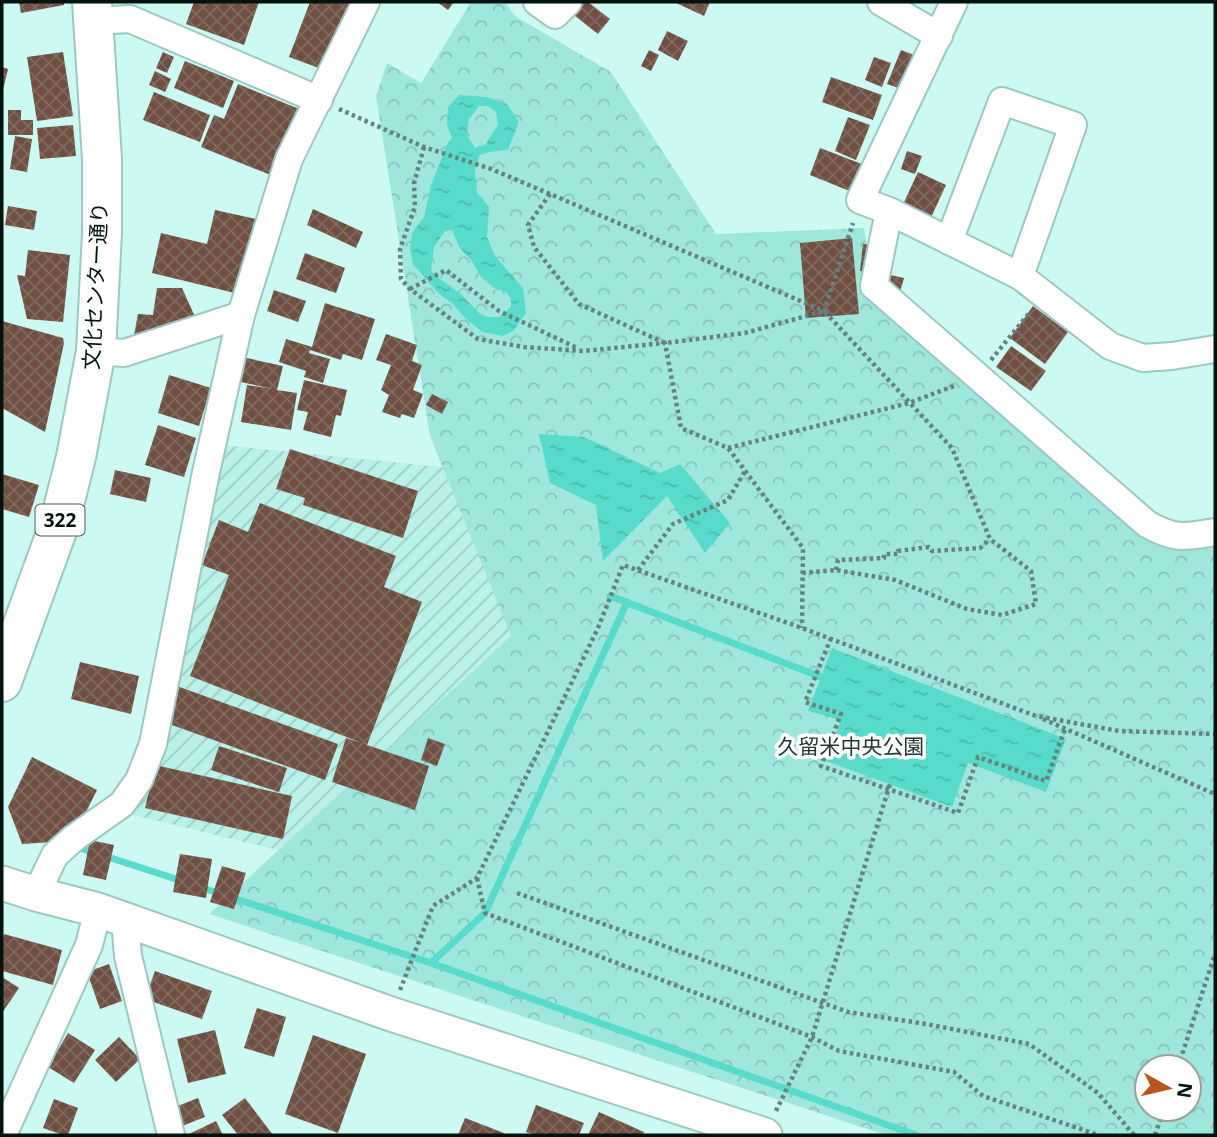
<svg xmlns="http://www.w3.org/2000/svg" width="1217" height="1137" viewBox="0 0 1217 1137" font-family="'Noto Sans','Noto Sans JP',sans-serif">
	<defs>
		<pattern id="industrial-furrows" width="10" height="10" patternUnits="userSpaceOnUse" patternTransform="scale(1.75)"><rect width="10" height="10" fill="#b9f0e7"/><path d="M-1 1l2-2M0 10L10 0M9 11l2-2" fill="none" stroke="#9dcdc5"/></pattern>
		<pattern id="park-crowns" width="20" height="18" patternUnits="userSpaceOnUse" patternTransform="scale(1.75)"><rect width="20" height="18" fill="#9fe7dc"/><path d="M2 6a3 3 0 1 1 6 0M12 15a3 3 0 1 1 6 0" fill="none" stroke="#87c5bc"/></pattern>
		<pattern id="water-ripples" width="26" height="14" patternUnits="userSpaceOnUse" patternTransform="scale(1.75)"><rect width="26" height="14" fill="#58dbca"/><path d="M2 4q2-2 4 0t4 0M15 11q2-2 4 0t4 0" fill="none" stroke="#4bbbac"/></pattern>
		<pattern id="building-cross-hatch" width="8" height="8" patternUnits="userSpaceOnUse" patternTransform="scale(1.75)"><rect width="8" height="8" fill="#6f5043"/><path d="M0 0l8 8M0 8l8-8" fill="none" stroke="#806a60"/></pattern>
	</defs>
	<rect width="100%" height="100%" fill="#ccfaf2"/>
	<polygon fill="url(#industrial-furrows)" points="222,445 503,473 536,587 462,817 306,857 129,814"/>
	<path fill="url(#park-crowns)" fill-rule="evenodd" d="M471,2H505L515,16L611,72L716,234L864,228L874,286L1165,547L1215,542V1135H886L209,914L511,636L430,436L376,96L387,63L421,83ZM1147,1067H1189V1109H1147Z"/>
	<g fill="url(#water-ripples)" fill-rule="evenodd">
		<path d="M459,95L487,97L507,104L519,122L508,150L489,152L480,155L475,169L477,192L489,207L487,237L495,256L523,288L526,313L513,331L503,336L482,332L464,317L453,304L439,294L413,264L410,248L412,233L424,217L431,185L447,145L452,138L447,125L448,107ZM479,106H488L496,112L498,125L485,145L475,148L467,135L469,119ZM452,230L459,247L472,261L481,277L493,287L506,292L511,299V307L499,317H487L479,313L461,294L440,279L431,271L434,247L445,231Z"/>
		<polygon points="539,434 584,437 660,473 680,464 730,523 705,553 667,496 603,561 596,505 550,483"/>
		<polygon points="832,648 1066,739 1046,792 968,763 952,807 826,761 841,720 808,711"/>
	</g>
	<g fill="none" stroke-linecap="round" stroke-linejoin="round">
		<g stroke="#58dbca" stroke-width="7">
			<polyline points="610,596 821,677"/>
			<polyline points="83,849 182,881"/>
			<polyline points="200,887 431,963 916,1135"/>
			<polyline points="431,963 485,913 627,602"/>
		</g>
	</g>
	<g fill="url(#building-cross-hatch)">
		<polygon points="19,2 64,2 64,5 21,13"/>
		<polygon points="194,2 259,2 244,45 186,24"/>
		<polygon points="310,2 352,2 327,71 289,57"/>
		<polygon points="437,2 454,2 448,10"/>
		<polygon points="578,2 588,2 610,19 598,34 570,12"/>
		<polygon points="674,2 710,2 704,16"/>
		<polygon points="667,31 688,41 678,61 658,50"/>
		<polygon points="649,50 659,55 651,71 641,66"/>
		<polygon points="901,50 917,56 904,90 887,84"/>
		<polygon points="63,52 73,116 37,121 27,57"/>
		<polygon points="163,52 174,57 167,73 156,68"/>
		<polygon points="874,57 891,63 882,87 865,80"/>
		<polygon points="185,61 234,81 223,108 174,88"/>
		<polygon points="2,67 8,69 3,90 2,90"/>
		<polygon points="155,71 171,79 165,92 149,85"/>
		<polygon points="831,77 882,95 873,120 822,102"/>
		<polygon points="238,84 299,109 273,176 201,147 214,115 224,119"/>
		<polygon points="154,92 210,115 200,142 143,120"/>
		<polygon points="8,110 21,110 21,120 33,120 33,135 8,135"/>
		<polygon points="848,117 870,125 856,160 835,151"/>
		<polygon points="73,125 76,156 40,159 37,128"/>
		<polygon points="15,136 32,139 27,172 10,169"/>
		<polygon points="820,148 867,166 857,194 810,175"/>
		<polygon points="907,151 922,156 915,174 901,169"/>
		<polygon points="918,172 946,185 928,224 900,211"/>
		<polygon points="8,206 37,211 34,230 5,225"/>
		<polygon points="313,209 363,232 356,248 307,225"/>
		<polygon points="215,210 260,220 243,295 152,273 161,233 207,244"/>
		<polygon points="852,238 859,314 806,318 800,243"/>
		<polygon points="863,244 879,246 876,273 860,271"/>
		<polygon points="28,250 70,255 63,322 27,319 17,275 25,276"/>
		<polygon points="305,253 345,268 336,293 296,279"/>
		<polygon points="891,275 904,278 899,296 887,293"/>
		<polygon points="157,288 182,288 196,319 133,341 138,314 153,315"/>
		<polygon points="274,290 306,301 298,322 267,311"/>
		<polygon points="325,303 375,319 362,360 343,354 341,360 310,350 309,353 330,359 323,383 304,377 306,371 279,362 286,339 312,347"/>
		<polygon points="1033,306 1068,332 1045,364 1010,338"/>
		<polygon points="2,321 63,338 64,343 45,432 2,408"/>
		<polygon points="386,334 417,345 412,361 422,365 413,390 423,394 414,418 402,414 400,418 382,412 389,395 381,390 391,365 376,360"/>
		<polygon points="1011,346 1046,371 1031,391 996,367"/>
		<polygon points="242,357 283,366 277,390 297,393 291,430 241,422 247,385 273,389 236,381"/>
		<polygon points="169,375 211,388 199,426 158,413"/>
		<polygon points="304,380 347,390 341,416 336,415 331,437 303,430 308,412 297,410"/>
		<polygon points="432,394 448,402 442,414 426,405"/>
		<polygon points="158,425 196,438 184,477 145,465"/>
		<polygon points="290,449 418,491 403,538 303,505 305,498 276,489"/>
		<polygon points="115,470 151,478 146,502 110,494"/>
		<polygon points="2,474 39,485 29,517 2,509"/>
		<polygon points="260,503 396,556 384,587 422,602 367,745 429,766 415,810 332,782 346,738 362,743 190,676 229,575 202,565 219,520 248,532"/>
		<polygon points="80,662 139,676 131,714 71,699"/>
		<polygon points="174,685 338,744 325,780 161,721"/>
		<polygon points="428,738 445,744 437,766 421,760"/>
		<polygon points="219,746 287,768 279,792 211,770"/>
		<polygon points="32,757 97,790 85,814 53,842 22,844 8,807"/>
		<polygon points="155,765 292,796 283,839 145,808"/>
		<polygon points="90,840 114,845 106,880 83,875"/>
		<polygon points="180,854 212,859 206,898 173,892"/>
		<polygon points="222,866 246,873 234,909 210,902"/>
		<polygon points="4,934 62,950 53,985 2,971 2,942"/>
		<polygon points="109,964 122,1001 100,1009 87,972"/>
		<polygon points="155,971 212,991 202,1019 145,999"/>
		<polygon points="2,977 19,988 2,1013"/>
		<polygon points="257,1008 286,1017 274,1057 244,1048"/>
		<polygon points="215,1030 226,1074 188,1083 177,1039"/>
		<polygon points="68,1033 95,1050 74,1083 48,1067"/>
		<polygon points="313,1035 366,1054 338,1133 285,1114"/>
		<polygon points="119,1037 140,1059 116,1082 95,1060"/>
		<polygon points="198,1098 205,1117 182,1126 175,1107"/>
		<polygon points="245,1098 273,1135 238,1135 222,1115"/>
		<polygon points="54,1099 78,1108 68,1135 63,1135 43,1128"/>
		<polygon points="536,1105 584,1123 579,1135 535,1135 526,1132"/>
		<polygon points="599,1112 644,1132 643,1135 588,1135"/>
		<polygon points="465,1118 504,1133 504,1135 458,1135"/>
		<polygon points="216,1121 223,1135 187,1135"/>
	</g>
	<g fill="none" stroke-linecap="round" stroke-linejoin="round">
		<g stroke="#9cc8c1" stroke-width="30">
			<g id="minor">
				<polyline points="537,2 555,15 568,2"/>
				<polyline points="881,2 939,36"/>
				<polyline points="954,2 860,200 889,211 1020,276 1110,346 1143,358 1172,356 1215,349"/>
				<polyline points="94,21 130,19 319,100"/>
				<path d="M889,211L874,286L1147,524C1175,540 1185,537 1215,532"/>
				<polyline points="949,241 1002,101 1073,125 1020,276"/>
				<polyline points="96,351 124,353 241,315"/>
				<polyline points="36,894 55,855 74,838 122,804 139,780 153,744 205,477 241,315 289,159 366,2"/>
				<polyline points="125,920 128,956 171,1135"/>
				<polyline points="3,1135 89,945 98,910"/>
			</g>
		</g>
		<g stroke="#9cc8c1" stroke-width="37">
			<polyline id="tertiary" points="2,883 36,894 98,910 391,1014 765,1135"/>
		</g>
		<g stroke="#9cc8c1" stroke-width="42">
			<polyline id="trunk" points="2,682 59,525 76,457 96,351 102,233 102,159 92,2"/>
		</g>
		<g stroke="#65837e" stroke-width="4.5" stroke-dasharray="3.5 3.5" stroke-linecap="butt">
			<polyline points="339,109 424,147 491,169 550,194 824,311 853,223"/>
			<polyline points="424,147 414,183 415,207 400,249 401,279 410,289 478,339 524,347 583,351 665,343 681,428 728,448 803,548 802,628"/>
			<polyline points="550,194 528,225 534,247 579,304 665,343 745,333 824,311 952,448 990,539 1031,571 1036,604 1002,615 967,609 895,580 836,570 803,573"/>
			<polyline points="410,289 446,270 499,311 577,348"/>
			<polyline points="991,360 1030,312"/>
			<polyline points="728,448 909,403 954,386"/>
			<polyline points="638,570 673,524 728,500 745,471"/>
			<polyline points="836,570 838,560 884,558 884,554 898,554 898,551 929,547 932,551 980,548 990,539"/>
			<polyline points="831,638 805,702 841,714 821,766 958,813 978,757 1046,781 1065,729"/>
			<polyline points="1043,719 1215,794"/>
			<polyline points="477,878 485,913 812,1037 839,1051 954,1072 983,1096 1098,1135"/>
			<polyline points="517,893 848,1012 926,1024 1029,1044 1098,1093 1134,1135"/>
			<polyline points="400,990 433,906 477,878 598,628 623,565 802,628 1036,716 1119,731 1215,734"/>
			<polyline points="1178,1067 1215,954"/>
			<polyline points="776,1111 812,1037 890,784"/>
			<polyline points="1155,1135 1164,1109"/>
		</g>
		<use href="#minor" stroke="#fff" stroke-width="26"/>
		<use href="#tertiary" stroke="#fff" stroke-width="33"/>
		<use href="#trunk" stroke="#fff" stroke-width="38"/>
	</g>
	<g text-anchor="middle" stroke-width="7" stroke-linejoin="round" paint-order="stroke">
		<rect fill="#fff" stroke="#4f5a58" stroke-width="2" x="35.5" y="504.5" width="49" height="31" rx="5"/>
		<g font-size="19" font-weight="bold" fill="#031310">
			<text x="60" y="527">322</text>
		</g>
		<g font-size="21" fill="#031310" stroke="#fff">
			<text transform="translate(96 286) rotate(-87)" y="7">文化センター通り</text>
		</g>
		<g font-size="21" fill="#213734" stroke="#fff">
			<text x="851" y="754">久留米中央公園</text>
		</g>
	</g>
	<rect width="1217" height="1137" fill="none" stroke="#031310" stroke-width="7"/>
	<g transform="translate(1168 1088) rotate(98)"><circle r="33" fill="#ffffff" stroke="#9aa19f" stroke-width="2"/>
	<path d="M0-5L12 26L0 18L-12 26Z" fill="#b95520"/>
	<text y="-10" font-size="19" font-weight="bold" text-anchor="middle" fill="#031310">N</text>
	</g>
</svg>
